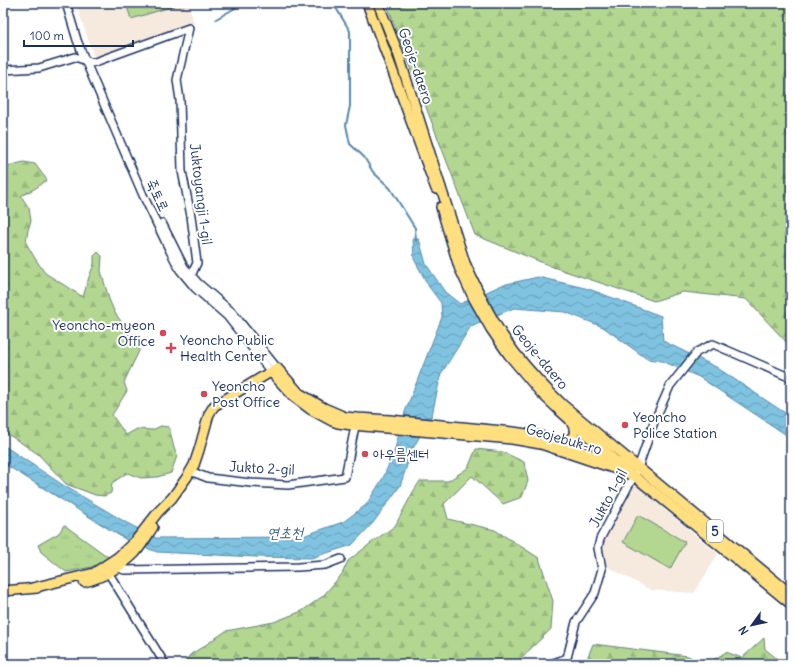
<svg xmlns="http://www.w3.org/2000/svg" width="794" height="667" viewBox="0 0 794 667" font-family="Delius,'Poor Story',sans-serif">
	<defs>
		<pattern id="grass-tufts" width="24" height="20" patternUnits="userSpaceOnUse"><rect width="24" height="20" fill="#b3d691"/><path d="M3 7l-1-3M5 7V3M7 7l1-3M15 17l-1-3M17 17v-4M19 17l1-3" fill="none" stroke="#99b87f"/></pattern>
		<pattern id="forest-firs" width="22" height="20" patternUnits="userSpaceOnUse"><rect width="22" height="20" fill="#b3d691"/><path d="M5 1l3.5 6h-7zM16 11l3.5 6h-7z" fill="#99b87f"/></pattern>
		<pattern id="water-waves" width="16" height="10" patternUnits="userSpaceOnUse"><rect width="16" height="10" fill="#7fc3e0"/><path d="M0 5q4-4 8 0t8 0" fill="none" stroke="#679fb9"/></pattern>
	</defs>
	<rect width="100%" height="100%" fill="#fff"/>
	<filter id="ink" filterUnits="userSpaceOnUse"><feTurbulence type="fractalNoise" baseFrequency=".025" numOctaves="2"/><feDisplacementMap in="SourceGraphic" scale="8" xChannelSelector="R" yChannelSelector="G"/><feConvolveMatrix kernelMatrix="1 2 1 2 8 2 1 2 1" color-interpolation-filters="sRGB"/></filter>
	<g filter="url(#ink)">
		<g fill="#f6e9de">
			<polygon points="76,3 188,3 194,23 95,60"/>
			<polygon points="632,482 718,554 694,593 651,590 606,566 599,548"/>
		</g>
		<polygon fill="url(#grass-tufts)" stroke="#678278" points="64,525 111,559 92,567 66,572 41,552 38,545 59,533"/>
		<g fill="url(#forest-firs)" stroke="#678278">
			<polygon points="386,3 791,3 791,347 746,299 683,292 654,301 553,267 475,235"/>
			<polygon points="24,162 35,164 47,180 36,188 21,196 29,208 31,221 28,230 26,243 36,260 45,273 83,297 89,277 94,264 94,256 98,252 102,256 101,271 109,299 115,313 123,324 127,334 138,337 139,351 124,382 127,391 112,415 126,435 137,429 152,430 161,426 169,427 174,448 177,456 171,473 157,477 141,478 127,473 112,483 111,493 104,496 95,495 66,484 38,454 3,431 3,167"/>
			<polygon points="476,449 503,452 524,462 528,481 522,497 503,504 472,476 444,504 448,519 495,530 539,558 553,601 551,629 515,664 182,664 191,654 201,648 226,631 274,622 302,611 323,596 342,574 348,561 375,540 395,526 413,492 420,481 448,481 468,468"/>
			<polygon points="764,638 765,649 784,664 707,664 726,652 742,658"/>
			<polygon points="593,644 688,656 705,664 585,664"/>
		</g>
		<g fill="#b3d691" stroke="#678278">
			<polygon points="126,3 173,3 174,6 131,19"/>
			<polygon points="638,515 685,542 670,569 623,542"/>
		</g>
		<polygon fill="url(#water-waves)" stroke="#5788ac" points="413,239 419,239 426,264 445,292 460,304 502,285 538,277 589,289 661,316 663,341 716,367 791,417 791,438 699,377 662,361 647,359 603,327 565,312 514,308 471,326 441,374 432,415 412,450 400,486 373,523 352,545 311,558 256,557 157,552 128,541 3,463 3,445 63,485 127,523 156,538 300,537 343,522 366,505 383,478 394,452 405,412 442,317 441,303 429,287 414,259"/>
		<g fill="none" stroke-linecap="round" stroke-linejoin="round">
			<g stroke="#5788ac" stroke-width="2">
				<polyline points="333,3 350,31 350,106 346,125 350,144 364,157 373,172 390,188 415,228 416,241"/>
				<polyline points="216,19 244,3"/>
			</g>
			<g stroke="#1b2f5e" stroke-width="10">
				<g id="minor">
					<polyline points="66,3 77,40 85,60 143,195 170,251 180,270 195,288 227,316 271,372"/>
					<polyline points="3,70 39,68 75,57 90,62 95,62 189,28 177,80 180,100 182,171 191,216 197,263 189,280"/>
					<polyline points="162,223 184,267 198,283 232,312 277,368"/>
					<polyline points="190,471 208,478 251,483 288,485 345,477 356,421"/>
					<polyline points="117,567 124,570 298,567 325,565 341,559"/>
					<polyline points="106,569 165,664"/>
					<polyline points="551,664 567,658 576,622 595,593 602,569 598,548 600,539 638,468 654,422 670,386 697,352 713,344 791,378"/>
				</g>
			</g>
			<g stroke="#1b2f5e" stroke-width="12">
				<g id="major">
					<polyline points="367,3 386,53 436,189"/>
					<path d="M378,3L398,53L465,263C479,294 494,326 515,353C530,372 546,389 563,405L791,594"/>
					<polyline points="441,207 459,267 474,299 491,329 509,355 541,393 559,410 616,461"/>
					<polyline points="271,372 294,397 310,409 332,421 338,423 352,425 512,439 541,444 619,470 634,476 654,492 791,604"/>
					<path d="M557,441H565L572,438C576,433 575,428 571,422"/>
					<path d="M84,582C102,578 121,567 135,553C142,545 147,536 153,527"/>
					<polyline points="32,588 94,573 118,557 136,540 159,511 172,498 187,477 194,465 199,450 209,414 214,406 277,368 299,393 324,408 345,417 357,418 390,420 513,432 540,436 590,454 636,467"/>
					<polyline points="3,591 37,588"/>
				</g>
			</g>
			<use href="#minor" stroke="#fff" stroke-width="7"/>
			<use href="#major" stroke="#ffdf80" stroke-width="9"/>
		</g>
	</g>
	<g fill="#d1495b" stroke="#fff" stroke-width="1.5">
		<circle cx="163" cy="333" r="4"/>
		<path d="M169 342h4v4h4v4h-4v4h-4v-4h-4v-4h4z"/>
		<circle cx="204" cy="394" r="4"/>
		<circle cx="625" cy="425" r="4"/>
		<circle cx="365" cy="454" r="4"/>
	</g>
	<g text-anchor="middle" stroke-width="4" stroke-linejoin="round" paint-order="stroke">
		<rect fill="#fff" stroke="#5f6d8e" stroke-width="1" x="707" y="520" width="16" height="22" rx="3"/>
		<g font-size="13" font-weight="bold" fill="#1b2f5e">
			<text x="715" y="536">5</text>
		</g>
		<g font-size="14" fill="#1b2f5e" stroke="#fff">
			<text transform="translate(416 66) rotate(71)" y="5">Geoje-daero</text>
			<text transform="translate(201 194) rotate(83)" y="5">Juktoyangji 1-gil</text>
			<text transform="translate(158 195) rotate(65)" y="5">죽토로</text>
			<text transform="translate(540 357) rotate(50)" y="5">Geoje-daero</text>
			<text transform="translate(564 439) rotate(16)" y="5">Geojebuk-ro</text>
			<text transform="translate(262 468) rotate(3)" y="5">Jukto 2-gil</text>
			<text transform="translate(608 498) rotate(-62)" y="5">Jukto 1-gil</text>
		</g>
		<g font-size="14" fill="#1b2f5e" stroke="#fff" text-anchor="start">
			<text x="155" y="330" text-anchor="end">Yeoncho-myeon<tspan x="155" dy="16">Office</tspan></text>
			<text x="180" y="345">Yeoncho Public<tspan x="180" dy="16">Health Center</tspan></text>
			<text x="212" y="391">Yeoncho<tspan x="212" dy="16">Post Office</tspan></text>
			<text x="633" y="422">Yeoncho<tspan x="633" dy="16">Police Station</tspan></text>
			<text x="373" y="459">아우름센터</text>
		</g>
		<g font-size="15" font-style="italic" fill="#395b85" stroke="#fff">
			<text x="285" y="538">연초천</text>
		</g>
	</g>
	<rect width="794" height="667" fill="none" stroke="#fff" stroke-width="16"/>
	<rect x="8" y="8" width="778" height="651" fill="none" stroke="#1b2f5e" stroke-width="1.5" filter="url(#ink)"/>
	<g transform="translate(752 625) rotate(237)" stroke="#ffffff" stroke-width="3" paint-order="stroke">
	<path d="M0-3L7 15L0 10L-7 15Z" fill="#1b2f5e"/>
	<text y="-6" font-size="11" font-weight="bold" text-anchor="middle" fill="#1b2f5e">N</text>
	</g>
	<path d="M24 40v6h109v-6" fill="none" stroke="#1b2f5e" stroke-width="2"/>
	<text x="30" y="40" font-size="12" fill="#1b2f5e" stroke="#ffffff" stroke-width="3" paint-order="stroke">100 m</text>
</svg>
